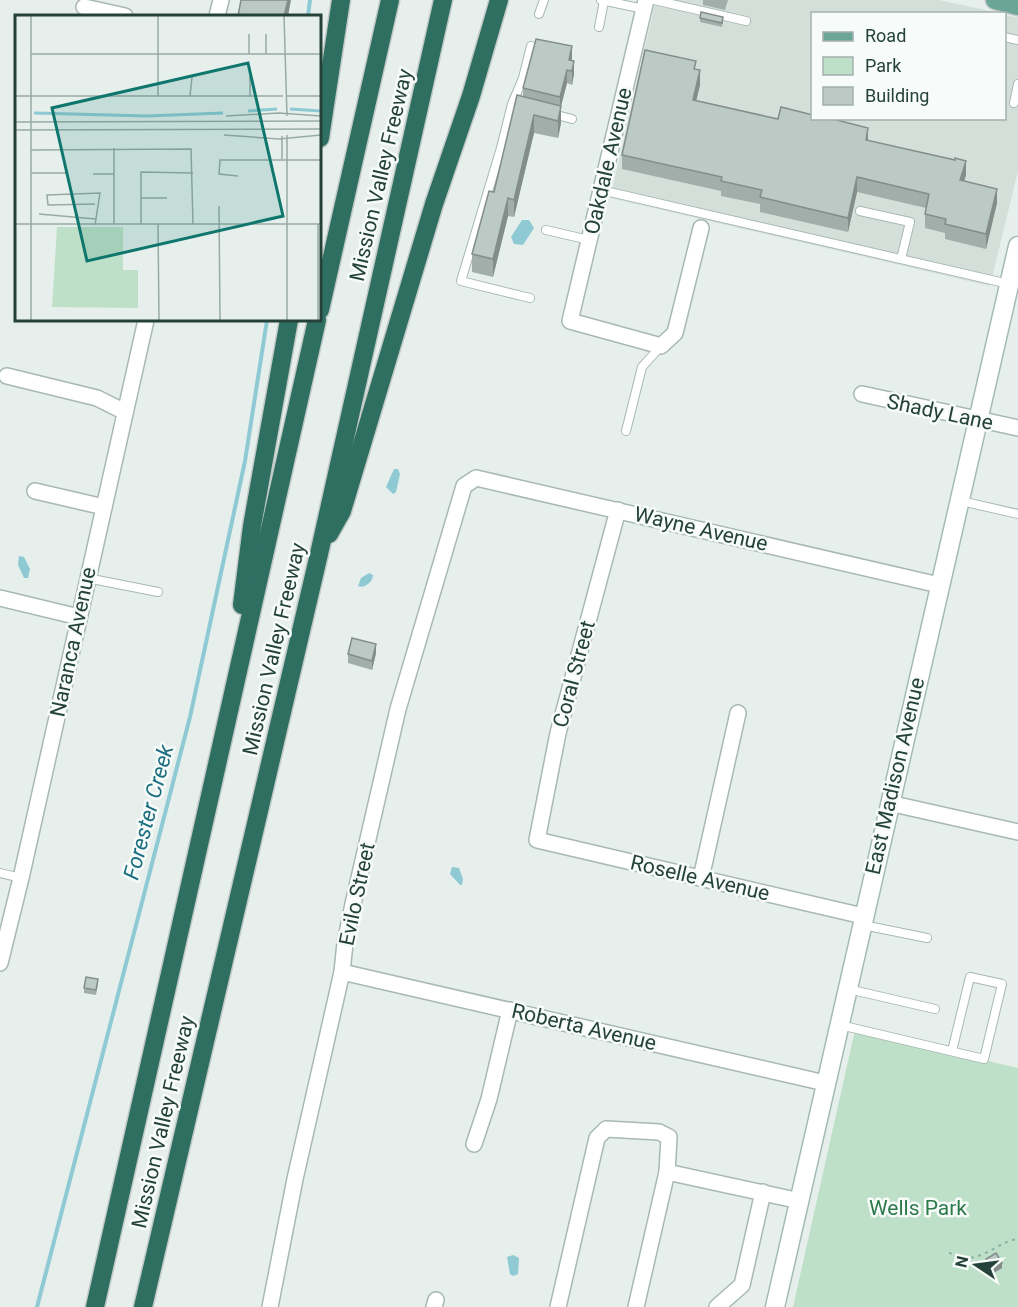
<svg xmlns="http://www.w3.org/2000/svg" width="1018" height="1307" viewBox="0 0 1018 1307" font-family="Roboto,sans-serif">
	<rect width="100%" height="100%" fill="#e6efeb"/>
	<polygon fill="#d4dfda" points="656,0 939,0 999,13 812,14 812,118 1004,118 1005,15 1018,18 1018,171 990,286 610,198"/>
	<polygon fill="#bfe0c8" points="855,1030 1018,1068 1018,1307 793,1307"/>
	<g fill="#8ec9d4">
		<polygon points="522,220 529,220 534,228 523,245 514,244 511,237"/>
		<polygon points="394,469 398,469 400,474 396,492 393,494 386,487"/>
		<polygon points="19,556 24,557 30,569 28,578 24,578 18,565"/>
		<path d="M369,573L373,575C373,582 364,589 358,586L361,578Z"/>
		<polygon points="452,867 459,868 463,879 462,885 460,885 450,874"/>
		<polygon points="513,1255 519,1258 518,1274 513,1276 510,1274 507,1257"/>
	</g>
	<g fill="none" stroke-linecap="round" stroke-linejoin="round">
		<g stroke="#8ec9d4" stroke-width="4">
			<polyline points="308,16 310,0"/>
			<polyline points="37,1307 190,717 245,461 267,320"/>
		</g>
		<g stroke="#a8b8b2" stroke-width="10">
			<g id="lane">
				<polyline points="601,0 644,9"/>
				<polyline points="654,0 746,21"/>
				<polyline points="539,14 544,0"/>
				<polyline points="599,27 604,1"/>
				<polyline points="1004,37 1018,40"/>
				<polyline points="1014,103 1018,84"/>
				<polyline points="553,114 572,119"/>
				<polyline points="601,190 1009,284"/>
				<polyline points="860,211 910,222 901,259"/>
				<polyline points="546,230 589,240"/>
				<polyline points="530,298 461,281 501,148 512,104 523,78 531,46"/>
				<polyline points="626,431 642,367 661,346"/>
				<polyline points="961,501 1018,514"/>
				<polyline points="87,578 158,592"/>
				<polyline points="0,873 21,878"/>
				<polyline points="863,925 927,938"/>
				<polyline points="848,989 935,1009"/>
				<polyline points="840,1025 984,1059 1002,984 970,977 952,1051"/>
			</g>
		</g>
		<g stroke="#a8b8b2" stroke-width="18">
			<g id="street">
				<polyline points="646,0 570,321 661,346 675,333 701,228"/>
				<polyline points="84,7 125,16"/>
				<polyline points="217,16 221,0"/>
				<polyline points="7,376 97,398 125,412"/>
				<polyline points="862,394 1018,428"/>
				<polyline points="35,491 104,507"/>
				<polyline points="618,510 558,733 537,840 863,916"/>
				<polyline points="0,598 79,617"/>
				<polyline points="889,803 1018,832"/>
				<polyline points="701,878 738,713"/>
				<polyline points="0,963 21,878 146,320"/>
				<polyline points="342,972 825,1083"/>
				<polyline points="474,1144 489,1099 510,1010"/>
				<polyline points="667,1172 800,1201"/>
				<polyline points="270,1307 295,1179 342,972 345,943 353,904 398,709 464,486 476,478 939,585"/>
				<polyline points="434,1307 436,1300"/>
				<polyline points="558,1307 597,1138 606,1129 659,1132 669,1137 667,1172 636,1307"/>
				<polyline points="717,1307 742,1285 763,1192"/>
			</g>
		</g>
		<g stroke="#a4bbb3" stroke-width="21">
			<polyline id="secondary" points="775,1307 1018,246"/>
		</g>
		<g stroke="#c2cac8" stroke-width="21">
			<polyline id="primary" points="995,0 1018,6"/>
		</g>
		<g stroke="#c2cac8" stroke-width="21">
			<g id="highway">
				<polyline points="320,138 341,0"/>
				<polyline points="320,310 390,0"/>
				<polyline points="329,534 342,511 434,204 471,96 499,0"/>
				<polyline points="242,605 252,526 289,320"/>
				<polyline points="95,1307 317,320"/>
				<polyline points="143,1307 319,554 443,0"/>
			</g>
		</g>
		<path stroke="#86b3a5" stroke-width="2" stroke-dasharray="3 4.5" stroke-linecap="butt" d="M949,1253C955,1254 962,1258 968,1258C987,1257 1000,1241 1018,1239"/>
		<use href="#lane" stroke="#fff" stroke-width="8"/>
		<use href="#street" stroke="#fff" stroke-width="15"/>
		<use href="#secondary" stroke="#fff" stroke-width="18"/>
		<use href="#primary" stroke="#6aa596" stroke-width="18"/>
		<use href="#highway" stroke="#2f6f62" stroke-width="18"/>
	</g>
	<g fill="#a1aea9">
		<polygon points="703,0 728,0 725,10 703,5"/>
		<polygon points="700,18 723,22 722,27 700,22"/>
		<polygon points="572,59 574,74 572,85 567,83 561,106 561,123 558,138 534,133 514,217 508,216 493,277 472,272 472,254 494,192 523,97 523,88"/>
		<polygon points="696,69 700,85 696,100 868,140 966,175 964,181 997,203 986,249 945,239 945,233 925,228 925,214 926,208 857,192 848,232 760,212 760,204 721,196 721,191 622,169 622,155"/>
		<polygon points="376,653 372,670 348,663 348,654"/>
		<polygon points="98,984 96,995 84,993 84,988"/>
		<polygon points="986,1259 1002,1268 992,1274 986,1264"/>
	</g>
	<g fill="#838d89">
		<polygon points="288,0 291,0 288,16 284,16"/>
		<polygon points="572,46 572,59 569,73 569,60"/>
		<polygon points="574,61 574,74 572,85 572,71"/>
		<polygon points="567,70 567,83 561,106 561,123 558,138 558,121 560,110 560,97"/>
		<polygon points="700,70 700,85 693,114 693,100"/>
		<polygon points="534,115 534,133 514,217 514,200"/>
		<polygon points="868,128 868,142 866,140"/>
		<polygon points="966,161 966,175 960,194 960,180"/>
		<polygon points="857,177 857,192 848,232 848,218"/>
		<polygon points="997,189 997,203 986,249 986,234"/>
		<polygon points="508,198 508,216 493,277 493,259"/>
		<polygon points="376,644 376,653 372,670 372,661"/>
		<polygon points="1002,1263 1002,1268 992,1274 992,1269"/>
	</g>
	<g fill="#bbcac4" stroke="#838d89" stroke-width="1.5">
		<polygon points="241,0 288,0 284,16 238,16"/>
		<polygon points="701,12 723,17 722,23 700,18"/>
		<polygon points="536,39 572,46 569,60 574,61 572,71 567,70 560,97 523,88"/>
		<polygon points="645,50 696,61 694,69 700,70 693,100 778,119 781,107 813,115 813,118 829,118 868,128 866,140 955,160 955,158 966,161 960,180 997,189 986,234 945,224 946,219 925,214 929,194 857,177 848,218 760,197 762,190 721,181 722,177 622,155"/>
		<polygon points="517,95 561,106 558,121 534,115 514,200 508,198 493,259 472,254 489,191 494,192"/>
		<polygon points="352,638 376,644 372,661 348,654"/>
		<polygon points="86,977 98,979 96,990 84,988"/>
		<polygon points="996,1253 1002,1263 992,1269 986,1259"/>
	</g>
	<g text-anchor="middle" stroke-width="5" stroke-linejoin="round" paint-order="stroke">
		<g font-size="21" fill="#24423a" stroke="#f7fbf9">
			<text transform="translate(608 161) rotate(-77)" y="7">Oakdale Avenue</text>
			<text transform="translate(381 175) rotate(-77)" y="7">Mission Valley Freeway</text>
			<text transform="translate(940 412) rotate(12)" y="7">Shady Lane</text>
			<text transform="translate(701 529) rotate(13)" y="7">Wayne Avenue</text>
			<text transform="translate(73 642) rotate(-78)" y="7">Naranca Avenue</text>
			<text transform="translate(274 649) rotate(-77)" y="7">Mission Valley Freeway</text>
			<text transform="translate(574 674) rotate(-75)" y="7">Coral Street</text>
			<text transform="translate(895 776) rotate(-77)" y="7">East Madison Avenue</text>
			<text transform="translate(700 878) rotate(13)" y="7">Roselle Avenue</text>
			<text transform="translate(357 894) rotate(-78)" y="7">Evilo Street</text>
			<text transform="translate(584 1027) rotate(13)" y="7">Roberta Avenue</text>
			<text transform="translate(163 1122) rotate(-77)" y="7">Mission Valley Freeway</text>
		</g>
		<g font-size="21" fill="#2d7a4b" stroke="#f7fbf9">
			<text x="918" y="1215">Wells Park</text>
		</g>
		<g font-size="22" font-style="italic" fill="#1c6f80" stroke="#f7fbf9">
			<text transform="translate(148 812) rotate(-75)" y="8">Forester Creek</text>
		</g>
	</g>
	<g transform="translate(15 15)">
		<rect width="306" height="306" fill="#e6efeb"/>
		<path d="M42,212H108V255H123V293L37,292Z" fill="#bfe0c8"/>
		<path fill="none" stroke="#8ec9d4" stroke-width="3" d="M275,94L306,96M233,96L262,94M19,98L132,101L208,98"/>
		<path fill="none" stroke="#98aaa4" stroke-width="1.5" d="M16,1V305M143,1V81M269,1L272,101M234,19V39M16,39H306M251,39V19M235,61V81M0,81H268M175,81L177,62M272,81H306M211,101L264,98L306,101M0,107L306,106M0,115L306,114M209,120L264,124L306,120M272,120V305M267,121V144M99,133V209M16,135L176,134L178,209M16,158H53M78,159H99M223,161L204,159L205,145H306M126,183H152M80,189L33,190L32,180L85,178L80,210M204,191L205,305M24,199L81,204M0,209H306M126,209V157L178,158M143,209L144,305M303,209V305"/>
		<path fill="#0f766e" fill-opacity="0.15" stroke="#0f766e" stroke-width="3" d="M233,48L268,201L72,246L37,93Z"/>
		<rect width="306" height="306" fill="none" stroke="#24423a" stroke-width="3"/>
	</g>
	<rect x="811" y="12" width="195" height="108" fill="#f7fbf9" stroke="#a3b1ad" stroke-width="1.5"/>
	<rect x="823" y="32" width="30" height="9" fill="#6aa596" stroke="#a3b1ad" stroke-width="1.5"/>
	<text x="865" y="42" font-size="18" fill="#24423a">Road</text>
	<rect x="823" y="57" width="30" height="18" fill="#bfe0c8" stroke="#a3b1ad" stroke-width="1.5"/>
	<text x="865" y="72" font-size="18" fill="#24423a">Park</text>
	<rect x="823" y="87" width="30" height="18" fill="#bbcac4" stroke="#a3b1ad" stroke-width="1.5"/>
	<text x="865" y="102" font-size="18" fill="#24423a">Building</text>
	<g transform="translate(976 1265) rotate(283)" stroke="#f7fbf9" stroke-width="4.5" paint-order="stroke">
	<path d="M0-4.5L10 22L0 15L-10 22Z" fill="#24423a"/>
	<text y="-9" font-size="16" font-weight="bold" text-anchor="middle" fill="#24423a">N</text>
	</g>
</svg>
